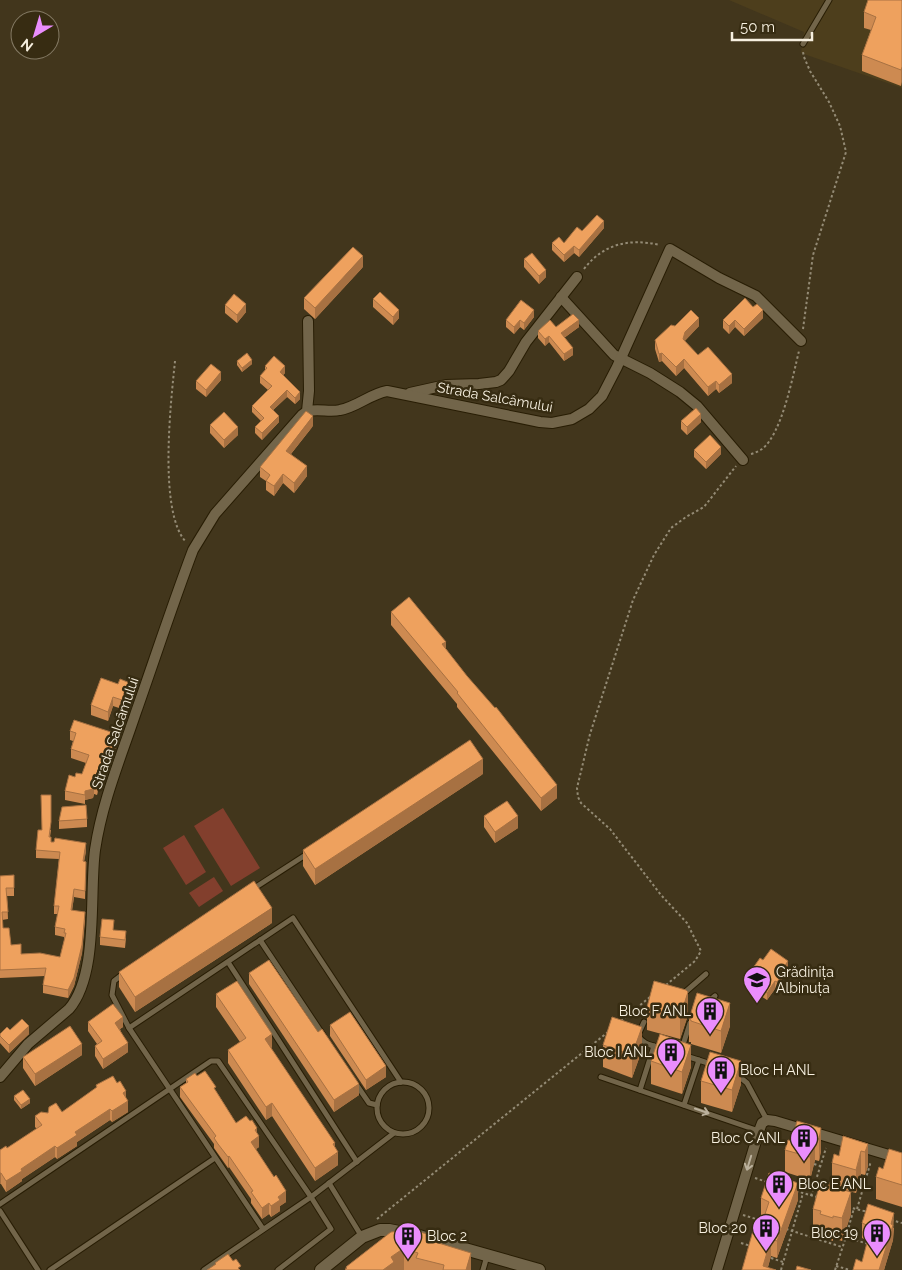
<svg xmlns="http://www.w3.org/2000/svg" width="902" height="1270" viewBox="0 0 902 1270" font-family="Raleway,sans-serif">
	<rect width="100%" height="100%" fill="#42361c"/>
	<polygon fill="#4d3e1c" points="729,0 902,0 902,88 801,53 804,32"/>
	<g fill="#823f2d">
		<polygon points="223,808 260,868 231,886 194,826"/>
		<polygon points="184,835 206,872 186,885 163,848"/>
		<polygon points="214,877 223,891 199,907 189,893"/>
	</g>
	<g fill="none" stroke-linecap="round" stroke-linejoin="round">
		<g stroke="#281d04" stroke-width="7">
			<g id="service">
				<polyline points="803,44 829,0"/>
				<polyline points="253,889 307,854"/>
				<polyline points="260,940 323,1035"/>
				<polyline points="228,962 357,1162"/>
				<polyline points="123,974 114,981 112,995 129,1028 263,1229"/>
				<polyline points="683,994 706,974"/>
				<polyline points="708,1002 715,996"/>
				<path d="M644,1022L638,1035C643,1045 652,1045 661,1048"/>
				<polyline points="129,1028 293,918 401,1082"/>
				<polyline points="682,1048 690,1023"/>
				<polyline points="686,1056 711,1064"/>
				<polyline points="735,1073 747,1083 767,1120"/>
				<polyline points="601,1077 759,1131"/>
				<circle cx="403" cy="1108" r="26"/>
				<polyline points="356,1084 369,1103 377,1105"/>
				<polyline points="640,1090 654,1046"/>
				<polyline points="684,1105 699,1060"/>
				<polyline points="329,1183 362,1237"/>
				<polyline points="0,1204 211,1061 218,1061 311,1197 331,1229 278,1270"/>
				<polyline points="0,1211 38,1270"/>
				<polyline points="50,1270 215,1158"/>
				<polyline points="204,1270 311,1197 394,1133"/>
				<polyline points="483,1270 487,1256"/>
			</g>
		</g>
		<g stroke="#281d04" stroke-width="12">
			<g id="minor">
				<polyline points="561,297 614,355 650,373 680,392 697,406 743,460"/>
				<polyline points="410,393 446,385 479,384 496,382 501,380 509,371 526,342 577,277"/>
				<polyline points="307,411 309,391 308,321"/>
				<path d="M0,1077L28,1044L69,1009C99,974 89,895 95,850C102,802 121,757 136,712C155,658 173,603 193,550L215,514L302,415C312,406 327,413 340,410C357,407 370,394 387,391L540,422L552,423L572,419L589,409L602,396L617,367L670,249L719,278L756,296L801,341"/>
				<polyline points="717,1270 759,1131 762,1123 767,1120 775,1121 902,1159"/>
			</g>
		</g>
		<g stroke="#281d04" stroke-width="14">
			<polyline id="tertiary" points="321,1270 362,1237 380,1230 389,1230 419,1236 539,1270"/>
		</g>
		<g stroke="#948b75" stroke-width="2" stroke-dasharray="2.5 2.5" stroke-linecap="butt">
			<path d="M584,269C603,244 629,238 660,245"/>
			<polyline points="803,329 813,255 846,152 840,126 829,102 810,71 804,57 803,52"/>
			<path d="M175,361C171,401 158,512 186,542"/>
			<path d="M751,454C755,453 759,451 762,449C782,434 793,375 799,351"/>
			<polyline points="666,985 695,961 701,951 687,923 661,895 610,829 581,803 578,797 577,788 590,734 633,600 654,555 671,528 686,517 704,507 736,466"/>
			<polyline points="621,1021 650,997"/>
			<polyline points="814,1164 820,1166"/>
			<polyline points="755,1178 767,1182"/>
			<polyline points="796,1191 817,1197"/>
			<polyline points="811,1196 826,1148"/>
			<polyline points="848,1207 868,1212"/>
			<polyline points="857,1209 871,1161"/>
			<polyline points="743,1215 763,1221"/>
			<polyline points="377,1219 608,1032"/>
			<polyline points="891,1220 902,1223"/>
			<polyline points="786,1229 842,1247"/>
			<polyline points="846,1237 854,1208"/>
			<polyline points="741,1243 751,1246"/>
			<polyline points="771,1258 783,1262"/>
			<polyline points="836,1266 850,1270"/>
			<polyline points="781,1270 803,1193"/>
			<polyline points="835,1270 846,1237 868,1244"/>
		</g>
		<use href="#service" stroke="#72654a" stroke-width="5"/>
		<use href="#minor" stroke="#72654a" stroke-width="10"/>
		<use href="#tertiary" stroke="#72654a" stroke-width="12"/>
	</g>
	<g fill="#cd8a51">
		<polygon points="902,0 901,86 862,71 862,55 871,30 864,28 864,12"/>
		<polygon points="604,228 579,257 574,253 564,262 552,250 552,243 564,243 582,231"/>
		<polygon points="524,259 546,277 539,284 524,267"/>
		<polygon points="363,267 315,319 304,309 304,298"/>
		<polygon points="373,299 399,318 393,325 373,307"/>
		<polygon points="225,305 246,312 237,323 225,313"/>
		<polygon points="534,317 524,330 520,327 514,334 506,327 506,320"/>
		<polygon points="763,318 744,336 735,327 729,334 723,328 723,320"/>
		<polygon points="675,326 699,326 684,341 698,355 732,383 719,393 716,389 708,396 684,368 676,376 662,361 659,362 655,349 655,340"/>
		<polygon points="556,327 579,327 564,338 573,355 564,361 549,342 545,346 538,338 538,331"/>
		<polygon points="237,361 252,364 242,372 237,365"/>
		<polygon points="265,366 285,373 283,375 300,399 295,404 287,397 273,410 279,422 262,440 255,433 255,427 261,421 252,412 252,406 268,390 260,383 260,376 265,371"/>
		<polygon points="221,380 206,397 196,389 196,381"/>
		<polygon points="681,421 701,422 687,435 681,429"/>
		<polygon points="210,425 238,435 224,448 210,433"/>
		<polygon points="313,426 291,454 307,476 294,493 283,483 274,496 266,490 266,481 260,477 260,467"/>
		<polygon points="694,450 721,454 706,469 694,457"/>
		<polygon points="391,612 446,649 557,798 541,811 457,707 457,704 391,625"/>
		<polygon points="101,678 135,694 132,702 125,699 122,709 113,706 108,721 91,715 91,705"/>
		<polygon points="70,731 117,743 103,787 99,786 97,795 94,794 93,798 85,800 85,804 65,800 65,791 75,777 82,774 86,763 71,758 71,749 73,741 70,740"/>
		<polygon points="483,774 315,885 303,866 303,850"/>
		<polygon points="484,816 518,828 495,843 484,827"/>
		<polygon points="87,819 87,827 59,829 59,821"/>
		<polygon points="42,830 51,830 50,837 51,842 86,851 84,861 86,862 85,899 74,897 72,910 85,920 82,953 74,986 68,998 43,993 43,985 45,976 0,978 0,876 14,888 14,896 7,896 8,919 2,920 3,928 11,945 21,954 60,957 64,941 64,937 55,935 55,927 58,914 54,914 54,906 59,859 36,858 36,850"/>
		<polygon points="272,923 135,1012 119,987 119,972"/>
		<polygon points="114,930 126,938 125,948 100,945 100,937"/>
		<polygon points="763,960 788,969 782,977 782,983 777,990 775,989 767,1000 746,986 746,978"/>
		<polygon points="249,973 318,1032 359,1095 334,1112 249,984"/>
		<polygon points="216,994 272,1047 271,1048 335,1147 338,1165 315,1181 272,1116 266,1120 228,1063 228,1050 240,1042 216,1007"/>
		<polygon points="647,1007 688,1015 680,1039 647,1030"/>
		<polygon points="689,1019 730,1026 721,1053 691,1044 691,1042 689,1042"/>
		<polygon points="88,1022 123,1027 120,1029 128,1052 103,1069 95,1056 95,1046 97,1044 88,1031"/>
		<polygon points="330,1025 386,1077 366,1090 330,1036"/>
		<polygon points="10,1030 29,1034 9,1053 0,1043 0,1034"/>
		<polygon points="603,1045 642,1050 632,1078 603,1067"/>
		<polygon points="82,1055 35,1086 23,1068 23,1057"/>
		<polygon points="651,1061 691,1067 682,1094 651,1084"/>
		<polygon points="197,1076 216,1091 236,1123 257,1133 259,1147 256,1149 286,1202 280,1206 280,1211 271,1217 269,1214 262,1219 251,1203 251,1199 229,1167 228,1168 214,1148 214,1144 180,1097 180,1087 186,1083 186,1079"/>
		<polygon points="701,1081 741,1084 732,1112 701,1103"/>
		<polygon points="96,1085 126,1098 128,1112 112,1122 110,1120 77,1142 77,1146 57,1159 55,1157 22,1179 22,1181 6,1192 1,1184 0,1184 0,1150 7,1148 37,1129 35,1127 35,1116 48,1113 62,1112 96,1088"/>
		<polygon points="14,1096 30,1103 21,1109 14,1100"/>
		<polygon points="821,1128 821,1151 819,1161 815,1160 810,1180 785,1172 785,1150 792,1141"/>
		<polygon points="868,1144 868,1166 865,1175 861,1174 856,1193 841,1189 851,1214 842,1241 833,1238 833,1241 820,1236 820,1233 813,1231 813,1209 829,1185 832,1182 832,1163 839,1156"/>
		<polygon points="902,1153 902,1207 876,1199 876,1177 883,1169"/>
		<polygon points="790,1180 798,1200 777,1258 771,1256 768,1267 742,1270 764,1217 761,1216 761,1198"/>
		<polygon points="862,1223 894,1228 893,1240 884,1270 853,1270 862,1262 868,1241 862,1238"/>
		<polygon points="391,1232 433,1241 471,1270 345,1270 346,1267"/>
	</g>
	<g fill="#a77142">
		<polygon points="902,67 902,82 901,86 901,70"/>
		<polygon points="604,221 604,228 579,257 579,250"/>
		<polygon points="574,246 574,253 564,262 564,255"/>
		<polygon points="363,256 363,267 315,319 315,308"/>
		<polygon points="546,270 546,277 539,284 539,276"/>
		<polygon points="246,304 246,312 237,323 237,315"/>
		<polygon points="399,310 399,318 393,325 393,317"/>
		<polygon points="534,310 534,317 524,330 524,323"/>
		<polygon points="763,310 763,318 744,336 744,329"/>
		<polygon points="699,318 699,326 685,341 683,339 685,332"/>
		<polygon points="520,320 520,327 514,334 514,327"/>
		<polygon points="579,320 579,327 561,340 561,333"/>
		<polygon points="735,320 735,327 729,334 729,326"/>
		<polygon points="549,336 549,342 545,346 545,339"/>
		<polygon points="573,348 573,355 564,361 564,354"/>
		<polygon points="662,353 662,361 659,362 659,354"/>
		<polygon points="684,359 684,368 676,376 676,367"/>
		<polygon points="252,360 252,364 242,372 242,368"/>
		<polygon points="285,366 285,373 280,379 280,372"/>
		<polygon points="221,372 221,380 206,397 206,390"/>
		<polygon points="732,374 732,383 719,393 719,385"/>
		<polygon points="716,381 716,389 708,396 708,387"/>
		<polygon points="287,390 287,397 270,413 270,407"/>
		<polygon points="300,392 300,399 295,404 295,398"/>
		<polygon points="701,414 701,422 687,435 687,427"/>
		<polygon points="279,416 279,422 262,440 262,433"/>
		<polygon points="313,416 313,426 286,460 286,451"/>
		<polygon points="238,427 238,435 224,448 224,440"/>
		<polygon points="721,447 721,454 706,469 706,462"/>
		<polygon points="307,466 307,476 294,493 294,483"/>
		<polygon points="283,474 283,483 274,496 274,486"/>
		<polygon points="446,642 446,655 442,644"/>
		<polygon points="135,685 135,694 132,702 132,692"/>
		<polygon points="125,690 125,699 122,709 122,700"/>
		<polygon points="113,697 113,706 108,721 108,712"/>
		<polygon points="117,734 117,743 103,787 103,778"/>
		<polygon points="483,759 483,774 315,885 315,869"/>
		<polygon points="99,777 99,786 97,795 97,786"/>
		<polygon points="94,785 94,794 93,798 85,800 85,791"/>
		<polygon points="557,785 557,798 541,811 541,798"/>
		<polygon points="518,816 518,828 495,843 495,832"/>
		<polygon points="86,843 86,851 83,869 83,861"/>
		<polygon points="74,889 74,897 71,918 71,910"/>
		<polygon points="272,908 272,923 135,1012 135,997"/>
		<polygon points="85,912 82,953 74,986 68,998 68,990"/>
		<polygon points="788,961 788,969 782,977 782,983 777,990 777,982 780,973"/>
		<polygon points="775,981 775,989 767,1000 767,993"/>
		<polygon points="688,992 688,1015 680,1039 680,1017"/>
		<polygon points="730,1003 730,1026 721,1053 721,1031"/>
		<polygon points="123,1017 123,1027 115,1032 115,1023"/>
		<polygon points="29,1026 29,1034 9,1053 9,1045"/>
		<polygon points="642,1027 642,1050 632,1078 632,1055"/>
		<polygon points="272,1034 272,1047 265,1052 265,1039"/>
		<polygon points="128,1043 128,1052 103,1069 103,1059"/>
		<polygon points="82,1044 82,1055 35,1086 35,1074"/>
		<polygon points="691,1045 691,1067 682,1094 682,1072"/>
		<polygon points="741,1061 741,1084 732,1112 732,1090"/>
		<polygon points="386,1066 386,1077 366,1090 366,1080"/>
		<polygon points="359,1084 359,1095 334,1112 334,1100"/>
		<polygon points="126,1091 126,1101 123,1093"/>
		<polygon points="30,1099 30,1103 21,1109 21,1105"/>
		<polygon points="128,1101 128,1112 112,1122 112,1111"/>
		<polygon points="272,1103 272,1116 266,1120 266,1107"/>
		<polygon points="110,1109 110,1120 77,1142 77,1146 57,1159 57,1148 75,1132"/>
		<polygon points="257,1128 257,1138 259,1136 259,1147 251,1153 251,1142 255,1130"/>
		<polygon points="821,1128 821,1151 819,1161 819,1139"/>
		<polygon points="815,1138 815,1160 810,1180 810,1157"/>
		<polygon points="335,1143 335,1155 338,1152 338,1165 315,1181 315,1168 333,1144"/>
		<polygon points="868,1144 868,1166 865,1175 865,1152"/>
		<polygon points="55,1146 55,1157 22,1179 22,1181 6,1192 6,1181 21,1169"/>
		<polygon points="861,1151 861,1174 856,1193 856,1170"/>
		<polygon points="229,1156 229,1167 228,1168 228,1157"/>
		<rect x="0" y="1173" width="1" height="11"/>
		<polygon points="798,1183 798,1200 777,1258 777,1241"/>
		<polygon points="286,1191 286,1202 280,1206 280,1211 271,1217 271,1206 278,1197"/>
		<polygon points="851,1192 851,1214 842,1241 842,1218"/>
		<polygon points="269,1203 269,1214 262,1219 262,1208"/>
		<polygon points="894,1213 893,1240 884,1270 879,1270"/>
		<polygon points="771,1239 771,1256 767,1270 763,1266"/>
		<polygon points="404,1248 404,1270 383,1270 391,1257"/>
		<polygon points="471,1253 471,1270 466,1270"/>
	</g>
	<g fill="#eea15e" stroke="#a77142">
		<polygon points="868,0 902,0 902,67 901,70 862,55 876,17 864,12"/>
		<polygon points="597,215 604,221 579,250 574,246 564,255 552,243 559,237 564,243 577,227 582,231"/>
		<polygon points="353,247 363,256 315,308 304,298"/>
		<polygon points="532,253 546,270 539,276 524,259"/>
		<polygon points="380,292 399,310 393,317 373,299"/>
		<polygon points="234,294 246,304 237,315 225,305"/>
		<polygon points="745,298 753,307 757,304 763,310 744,329 735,320 729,326 723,320"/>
		<polygon points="521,300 534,310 524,323 520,320 514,327 506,320"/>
		<polygon points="691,310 699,318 685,332 683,339 698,355 708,347 732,374 719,385 716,381 708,387 684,359 676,367 662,353 659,354 655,340 671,325 675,326"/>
		<polygon points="573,314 579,320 561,333 573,348 564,354 549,336 545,339 538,331 550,320 556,327"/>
		<polygon points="247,353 252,360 242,368 237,361"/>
		<polygon points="274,356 285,366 280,372 300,392 295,398 287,390 270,407 279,416 262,433 255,427 264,418 252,406 272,386 260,376 267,368 265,366"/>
		<polygon points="211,364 221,372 206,390 196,381"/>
		<polygon points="696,408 701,414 687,427 681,421"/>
		<polygon points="306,411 313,416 286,451 307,466 294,483 283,474 274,486 266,481 270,475 260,467"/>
		<polygon points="224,412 238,427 224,440 210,425"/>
		<polygon points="710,435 721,447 706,462 694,450"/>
		<polygon points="409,597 446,642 442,644 467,676 495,708 496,707 557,785 541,798 457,693 458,692 391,612"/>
		<polygon points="101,678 118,684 120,679 135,685 132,692 125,690 122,700 113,697 108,712 91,705"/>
		<polygon points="74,720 117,734 103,778 99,777 97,786 94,785 93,789 85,791 85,795 65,791 69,775 75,777 76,773 82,774 89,755 71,749 76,733 70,731"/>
		<polygon points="470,740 483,759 315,869 303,850"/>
		<polygon points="41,795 51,795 51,822 49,837 51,837 51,842 54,842 55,838 86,843 83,861 86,862 85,891 74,889 71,910 85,912 82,945 74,978 68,990 43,985 46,968 0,970 0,876 14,875 14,888 6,888 8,912 2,912 3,928 9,928 11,945 21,944 21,954 40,953 60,957 66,933 64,933 65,929 55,927 59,906 54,906 60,852 36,850 38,830 42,830"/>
		<polygon points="507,801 518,816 495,832 484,816"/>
		<polygon points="86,805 87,819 59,821 62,807"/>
		<polygon points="254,881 272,908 135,997 119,972"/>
		<polygon points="102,919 114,920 113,930 126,931 125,940 100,937"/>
		<polygon points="771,949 788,961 780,973 782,975 777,982 775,981 767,993 746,978 760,958 763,960"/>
		<polygon points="269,960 318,1032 322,1029 359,1084 334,1100 249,973"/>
		<polygon points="237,981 272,1034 265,1039 335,1143 333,1144 338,1152 315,1168 272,1103 266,1107 228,1050 246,1038 216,994"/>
		<polygon points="654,981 686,990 688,992 680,1017 647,1007"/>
		<polygon points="697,993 730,1003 721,1031 691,1021 691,1020 689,1019"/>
		<polygon points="113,1004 123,1017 115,1023 128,1043 103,1059 95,1046 102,1041 88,1022"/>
		<polygon points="350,1012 386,1066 366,1080 330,1025"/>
		<polygon points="612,1017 642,1027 632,1055 603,1045"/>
		<polygon points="22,1019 29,1026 9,1045 0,1036 0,1034 7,1027 10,1030"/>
		<polygon points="70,1026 82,1044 35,1074 23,1057"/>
		<polygon points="660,1034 691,1045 682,1072 651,1061"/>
		<polygon points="710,1052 741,1061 732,1090 701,1081"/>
		<polygon points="205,1071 216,1087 214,1088 236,1123 246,1116 250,1121 252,1120 257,1128 255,1130 259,1136 251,1142 274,1177 276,1175 286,1191 278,1197 280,1200 271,1206 269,1203 262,1208 251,1192 253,1191 229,1156 228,1157 218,1144 214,1138 216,1136 180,1087 188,1082 186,1079 195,1073 197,1076"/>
		<polygon points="113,1076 117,1083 120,1081 126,1091 123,1093 128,1101 112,1111 110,1109 75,1132 77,1135 57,1148 55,1146 21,1169 22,1171 6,1181 1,1173 0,1173 0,1150 6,1146 7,1148 42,1125 35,1116 41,1112 48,1113 49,1107 56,1103 62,1112 97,1087 96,1085"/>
		<polygon points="23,1090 30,1099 21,1105 14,1096"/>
		<polygon points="797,1121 821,1128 819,1139 815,1138 810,1157 785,1150 788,1140 792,1141"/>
		<polygon points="843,1136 868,1144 865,1152 861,1151 856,1170 832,1163 834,1154 839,1156"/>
		<polygon points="889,1149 902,1153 902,1185 876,1177 879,1167 883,1169"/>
		<polygon points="778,1172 790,1176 789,1180 798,1183 777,1241 771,1239 763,1266 776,1270 742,1270 754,1227 759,1228 762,1216 764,1217 769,1202 761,1198 769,1173 777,1176"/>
		<polygon points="830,1182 841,1185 840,1189 851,1192 842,1218 833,1216 833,1218 820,1214 821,1211 813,1209 820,1183 829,1185"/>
		<polygon points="868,1204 894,1213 891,1224 893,1225 879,1270 853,1270 856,1259 862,1262 871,1227 862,1223"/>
		<polygon points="409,1230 433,1235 432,1241 471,1253 466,1270 443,1270 444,1265 416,1258 418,1253 404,1248 391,1257 394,1262 383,1270 345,1270 347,1268 346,1267 391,1232"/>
		<polygon points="228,1254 233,1261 236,1259 241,1266 238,1268 240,1270 207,1270 216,1264 215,1263"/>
		<polygon points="797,1266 811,1270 796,1270"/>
	</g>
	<defs><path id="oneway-shaft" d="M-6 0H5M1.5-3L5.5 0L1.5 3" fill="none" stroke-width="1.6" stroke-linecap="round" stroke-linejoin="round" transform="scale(1.25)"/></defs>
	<g stroke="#bbb19c">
		<use href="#oneway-shaft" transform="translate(702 1111) rotate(19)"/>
		<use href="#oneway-shaft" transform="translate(749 1163) rotate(107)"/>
	</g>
	<defs>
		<g id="school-pin" transform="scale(1.4375)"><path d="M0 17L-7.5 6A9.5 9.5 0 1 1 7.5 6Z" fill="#ea8dfd" stroke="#372c12"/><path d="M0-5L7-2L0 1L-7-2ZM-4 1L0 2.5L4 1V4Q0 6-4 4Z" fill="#111"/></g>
		<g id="building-pin" transform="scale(1.4375)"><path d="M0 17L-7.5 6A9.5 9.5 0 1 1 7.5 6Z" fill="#ea8dfd" stroke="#372c12"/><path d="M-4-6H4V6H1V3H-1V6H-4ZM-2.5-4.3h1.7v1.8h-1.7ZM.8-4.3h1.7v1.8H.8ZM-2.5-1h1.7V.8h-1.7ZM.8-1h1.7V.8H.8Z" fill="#111"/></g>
	</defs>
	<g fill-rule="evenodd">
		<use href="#school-pin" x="757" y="980"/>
		<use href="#building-pin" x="710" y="1011"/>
		<use href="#building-pin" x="671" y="1052"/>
		<use href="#building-pin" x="721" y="1070"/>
		<use href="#building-pin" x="804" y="1138"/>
		<use href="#building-pin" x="779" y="1184"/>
		<use href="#building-pin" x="766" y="1228"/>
		<use href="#building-pin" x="877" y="1233"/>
		<use href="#building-pin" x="408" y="1236"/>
	</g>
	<g text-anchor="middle" stroke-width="5" stroke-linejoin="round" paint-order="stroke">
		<g font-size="14" fill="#f7f0e0" stroke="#372c12">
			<text transform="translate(495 397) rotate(10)" y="5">Strada Salcâmului</text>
			<text transform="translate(115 733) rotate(-71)" y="5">Strada Salcâmului</text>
		</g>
		<g font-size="14" fill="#f7f0e0" stroke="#372c12" text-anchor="end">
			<text x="776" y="977" text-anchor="start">Grădinița<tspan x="776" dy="16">Albinuța</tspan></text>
			<text x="691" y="1016">Bloc F ANL</text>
			<text x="652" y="1057">Bloc I ANL</text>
			<text x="740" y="1075" text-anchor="start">Bloc H ANL</text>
			<text x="785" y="1143">Bloc C ANL</text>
			<text x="798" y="1189" text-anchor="start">Bloc E ANL</text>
			<text x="747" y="1233">Bloc 20</text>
			<text x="858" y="1238">Bloc 19</text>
			<text x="427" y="1241" text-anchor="start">Bloc 2</text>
		</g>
	</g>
	<g transform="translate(35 35) rotate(218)"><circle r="24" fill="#372c12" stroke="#847a64"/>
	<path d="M0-4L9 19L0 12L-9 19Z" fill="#ea8dfd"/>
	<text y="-8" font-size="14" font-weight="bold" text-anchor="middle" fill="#f7f0e0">N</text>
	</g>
	<path d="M732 32v8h80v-8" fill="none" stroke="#f7f0e0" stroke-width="2.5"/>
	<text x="740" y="32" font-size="15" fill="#f7f0e0" stroke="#372c12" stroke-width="4" paint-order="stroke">50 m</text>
</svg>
